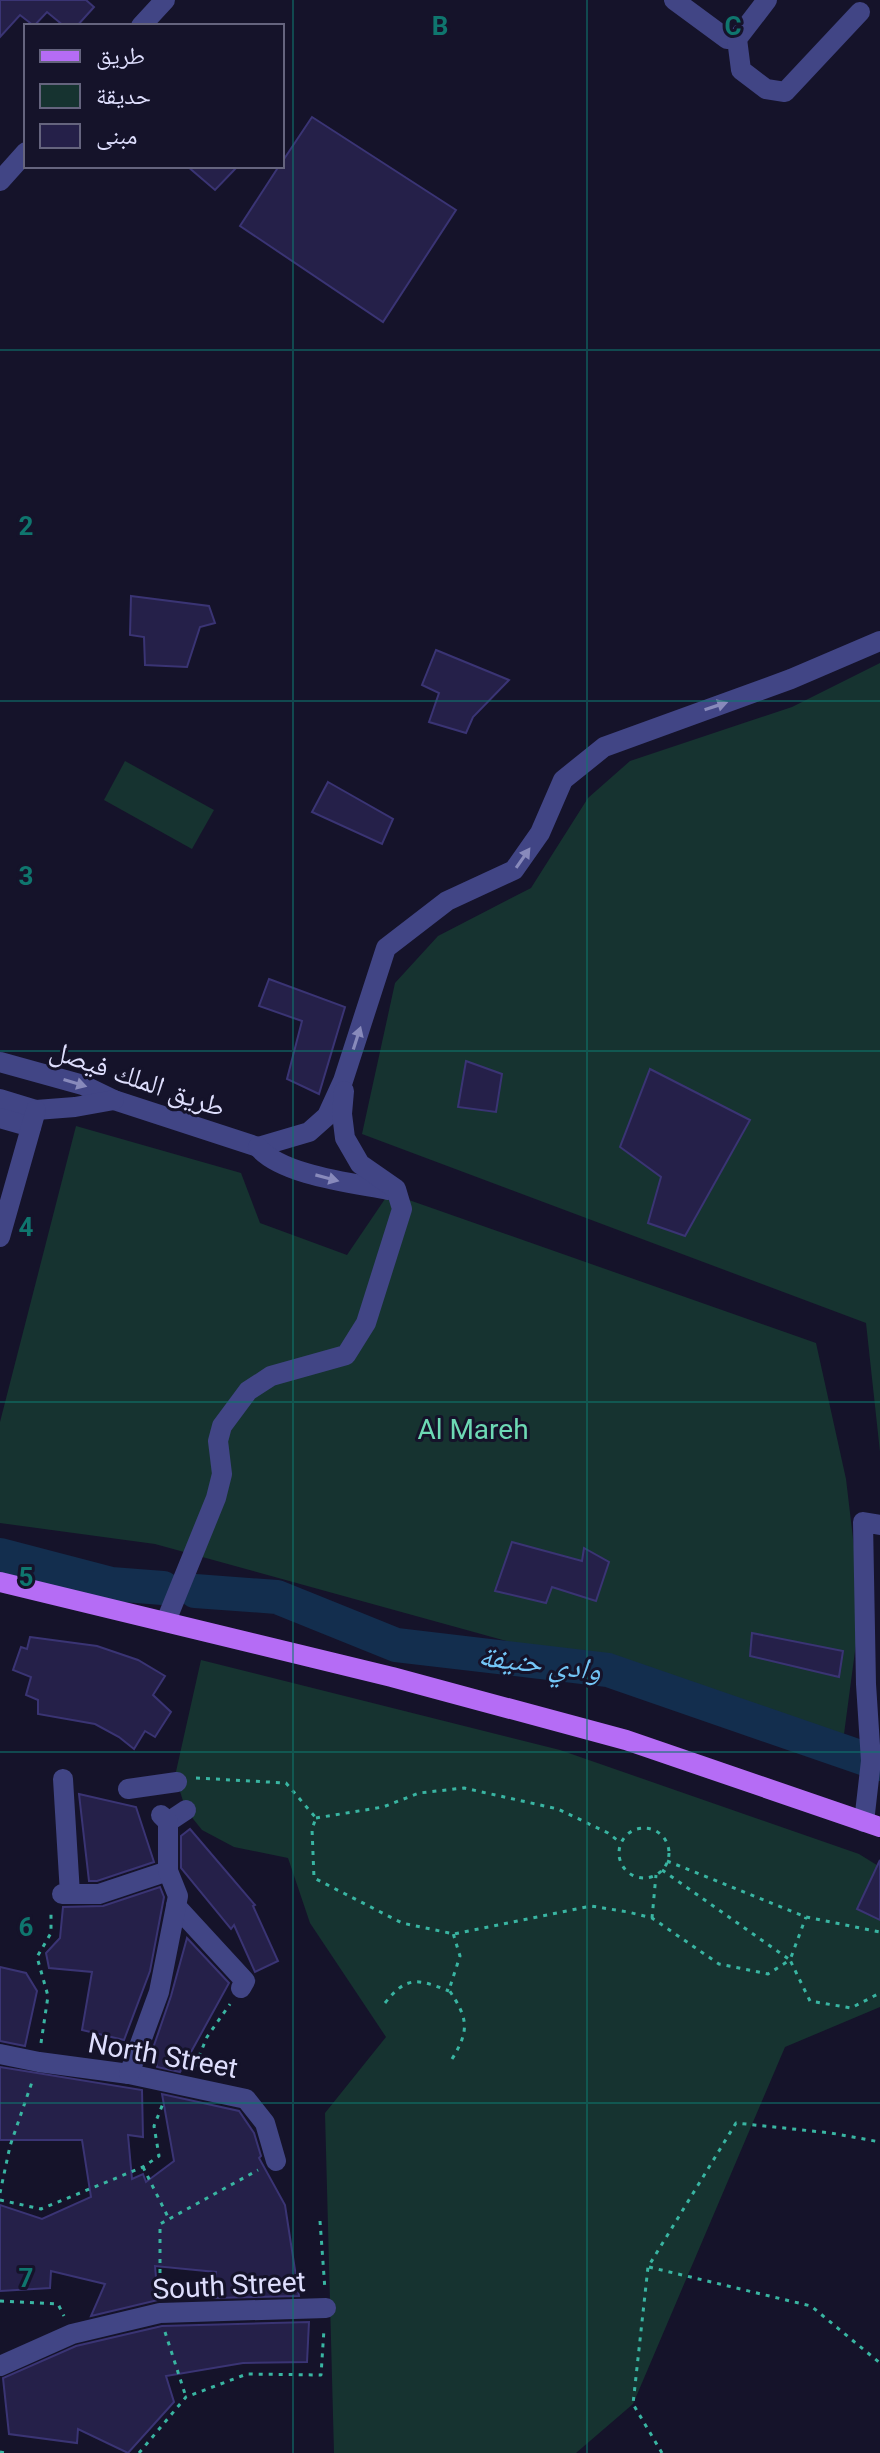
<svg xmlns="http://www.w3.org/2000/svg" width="880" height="2453" viewBox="0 0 880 2453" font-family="Roboto,'Noto Naskh Arabic',sans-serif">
	<rect width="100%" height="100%" fill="#15132a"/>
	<g fill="#163330">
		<polygon points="880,663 880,1452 866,1323 362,1134 395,983 438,936 531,888 588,798 630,761 792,707"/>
		<polygon points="125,761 214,810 192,849 104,800"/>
		<polygon points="76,1126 241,1173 260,1223 347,1255 389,1193 816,1343 846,1479 861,1606 844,1734 155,1544 0,1523 0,1422"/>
		<polygon points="201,1660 560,1750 859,1854 880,1867 880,2007 785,2047 633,2404 576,2453 334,2453 325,2113 386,2037 310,1923 288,1858 234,1847 202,1830 186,1810 175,1776"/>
	</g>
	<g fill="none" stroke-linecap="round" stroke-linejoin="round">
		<g stroke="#132e4e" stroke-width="34">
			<polyline points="0,1555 111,1584 163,1588"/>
			<polyline points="195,1591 277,1597 396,1645 608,1670 880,1764"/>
		</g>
	</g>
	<g fill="#252049" stroke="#3a3474" stroke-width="2">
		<polygon points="0,0 86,0 94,7 77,26 64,26 47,12 34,26 20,15 0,37"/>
		<polygon points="312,117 456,210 383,322 240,226 279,166 282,166 282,162"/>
		<polygon points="187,166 238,166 215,190"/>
		<polygon points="131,596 209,606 215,623 200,627 187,667 145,665 144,637 130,635"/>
		<polygon points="436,650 509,680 473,717 466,733 429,722 439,693 422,685"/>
		<polygon points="328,782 393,819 382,844 312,812"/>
		<polygon points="269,979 345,1007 319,1094 287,1079 302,1021 259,1006"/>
		<polygon points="466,1061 502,1074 496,1112 458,1107"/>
		<polygon points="650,1069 750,1120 685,1236 648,1223 661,1177 620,1147"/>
		<polygon points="512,1542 582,1561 584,1548 609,1562 596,1601 552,1587 546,1603 495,1591"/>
		<polygon points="752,1633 843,1651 839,1677 750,1656"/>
		<polygon points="30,1637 97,1646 138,1660 165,1676 153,1695 171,1712 155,1737 145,1731 134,1749 119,1737 95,1724 38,1714 38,1700 26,1695 31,1677 13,1670 21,1647 27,1649"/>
		<polygon points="79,1794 136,1807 154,1862 97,1881 89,1881"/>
		<polygon points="190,1829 255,1905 253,1906 278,1961 255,1972 234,1925 231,1929 181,1868 181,1836"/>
		<polygon points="880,1860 880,1920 857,1909"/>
		<polygon points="160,1887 164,1897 150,1971 124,2040 82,2030 92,1972 49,1968 46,1953 60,1938 63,1907 103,1906"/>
		<polygon points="187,1938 229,1983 180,2072 157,2067 155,2053 151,2054 171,1996"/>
		<polygon points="0,1967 26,1973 37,1991 25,2046 0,2041"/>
		<polygon points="0,2067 142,2090 143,2137 128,2135 132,2179 143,2174 146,2182 174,2161 162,2094 239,2111 254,2133 261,2156 259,2158 285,2205 299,2296 213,2298 216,2272 155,2266 158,2300 91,2316 105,2284 51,2271 50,2288 0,2291 0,2205 42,2219 91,2197 82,2140 0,2140"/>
		<polygon points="309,2322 307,2362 243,2363 166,2376 174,2402 128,2453 78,2429 77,2443 9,2434 3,2378 76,2346 162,2326"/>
	</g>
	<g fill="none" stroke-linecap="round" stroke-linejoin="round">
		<g stroke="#39b5a2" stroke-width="3" stroke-dasharray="4 6" stroke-linecap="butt">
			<polyline points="196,1778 286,1783 316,1818 312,1829 314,1878 402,1923 454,1934 591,1906 628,1912 652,1918 719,1964 768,1974 790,1960 810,2001 851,2008 880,1993"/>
			<polyline points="316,1818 383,1807 419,1793 464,1788 558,1809 608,1833 621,1843"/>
			<circle cx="644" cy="1853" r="25"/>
			<polyline points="667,1861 806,1917 880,1932"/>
			<polyline points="662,1870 790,1960 806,1917"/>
			<polyline points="652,1918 656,1875"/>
			<path d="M385,2003C407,1975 418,1979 449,1991"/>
			<polyline points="41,2043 48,1996 37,1957 51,1933 51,1909"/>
			<path d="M452,2059C470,2030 468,2018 449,1990L460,1956L453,1933"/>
			<polyline points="195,2066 207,2037 230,2004"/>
			<polyline points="143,2167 168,2217"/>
			<polyline points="0,2193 10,2146 32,2082"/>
			<polyline points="0,2200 41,2209 143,2167 159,2156 154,2126 164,2101"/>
			<polyline points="320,2221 325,2290"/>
			<polyline points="649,2267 811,2306 880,2363"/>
			<polyline points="160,2293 160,2224 258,2170"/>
			<polyline points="0,2301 58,2304 64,2316"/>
			<polyline points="165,2332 186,2397"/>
			<polyline points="0,2452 6,2453"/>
			<polyline points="139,2453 186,2397 247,2374 321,2375 324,2329"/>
			<polyline points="662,2453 633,2404 648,2267 736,2123 831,2133 880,2142"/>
		</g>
		<g stroke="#414585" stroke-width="20">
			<polyline points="674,0 727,39 737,39"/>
			<polyline points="767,0 737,39 741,70 766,89 785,92 860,12"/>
			<polyline points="141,26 165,0"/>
			<polyline points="0,181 26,152"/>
			<polyline points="0,1062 83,1085 114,1100 258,1147"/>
			<polyline points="0,1099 36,1110 75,1107 114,1100"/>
			<polyline points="0,1118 31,1127"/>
			<polyline points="258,1147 309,1132 327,1116 343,1081 386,948 447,901 514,870 540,833 563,780 604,747 791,679 880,641"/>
			<path d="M258,1147C281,1175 353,1183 388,1190"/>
			<polyline points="0,1237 36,1110"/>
			<polyline points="166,1621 216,1498 222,1474 218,1441 222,1426 248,1391 271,1376 346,1355 366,1323 402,1209 396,1189 360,1164 345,1138 342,1114 344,1091"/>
			<polyline points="63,1779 70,1894"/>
			<polyline points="128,1789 177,1782"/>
			<polyline points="168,1822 186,1810"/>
			<polyline points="864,1822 871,1761 866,1684 863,1522 880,1525"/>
			<polyline points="62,1894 99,1894 168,1871"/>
			<polyline points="176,1906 245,1981 241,1988"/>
			<polyline points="0,2054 39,2062 129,2074 246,2099 265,2123 276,2161"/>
			<polyline points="129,2074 159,1992 178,1896 168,1871 168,1822 161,1815"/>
			<polyline points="0,2366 72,2334 160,2313 326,2308"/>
		</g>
		<polyline stroke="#b56cf5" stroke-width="20" points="0,1582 392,1677 626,1740 880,1827"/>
	</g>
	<defs><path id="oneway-solid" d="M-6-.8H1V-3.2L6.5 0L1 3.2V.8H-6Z" transform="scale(2)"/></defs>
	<g fill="#888abb">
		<use href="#oneway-solid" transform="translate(716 706) rotate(-18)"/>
		<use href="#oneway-solid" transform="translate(523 858) rotate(-55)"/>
		<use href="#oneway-solid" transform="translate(357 1038) rotate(-72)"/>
		<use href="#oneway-solid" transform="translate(75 1083) rotate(17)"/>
		<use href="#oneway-solid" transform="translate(327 1178) rotate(15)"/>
	</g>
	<path fill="none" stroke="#0f766e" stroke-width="2" stroke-opacity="0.55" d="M293,0V2453M587,0V2453M0,350H880M0,701H880M0,1051H880M0,1402H880M0,1752H880M0,2103H880"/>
	<g text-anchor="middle" stroke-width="6" stroke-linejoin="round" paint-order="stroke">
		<g font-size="28" fill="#dedefd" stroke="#15132a">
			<text transform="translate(138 1078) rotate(19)" y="10">طريق الملك فيصل</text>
			<text transform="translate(163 2055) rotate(10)" y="10">North Street</text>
			<text transform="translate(229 2285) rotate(-3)" y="10">South Street</text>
		</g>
		<g font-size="28" fill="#6dd9b4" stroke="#15132a">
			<text x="473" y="1439">Al Mareh</text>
		</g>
		<g font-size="30" font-style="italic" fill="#73c5f6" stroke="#15132a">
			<text transform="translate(540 1663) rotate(7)" y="10">وادي حنيفة</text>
		</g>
	</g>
	<g font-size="26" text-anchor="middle" font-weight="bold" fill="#0f766e" stroke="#15132a" stroke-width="6" stroke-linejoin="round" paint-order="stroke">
		<text x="440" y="35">B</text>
		<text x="733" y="35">C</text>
		<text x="26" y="535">2</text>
		<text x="26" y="885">3</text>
		<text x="26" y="1236">4</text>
		<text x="26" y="1586">5</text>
		<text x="26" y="1936">6</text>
		<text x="26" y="2287">7</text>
	</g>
	<rect x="24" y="24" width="260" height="144" fill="#15132a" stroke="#65647e" stroke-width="2"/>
	<rect x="40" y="50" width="40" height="12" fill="#b56cf5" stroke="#65647e" stroke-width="2"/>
	<text x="96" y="64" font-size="24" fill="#dedefd">طريق</text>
	<rect x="40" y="84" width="40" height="24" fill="#163330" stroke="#65647e" stroke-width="2"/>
	<text x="96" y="104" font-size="24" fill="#dedefd">حديقة</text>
	<rect x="40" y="124" width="40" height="24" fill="#252049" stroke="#65647e" stroke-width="2"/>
	<text x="96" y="144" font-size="24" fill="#dedefd">مبنى</text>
</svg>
